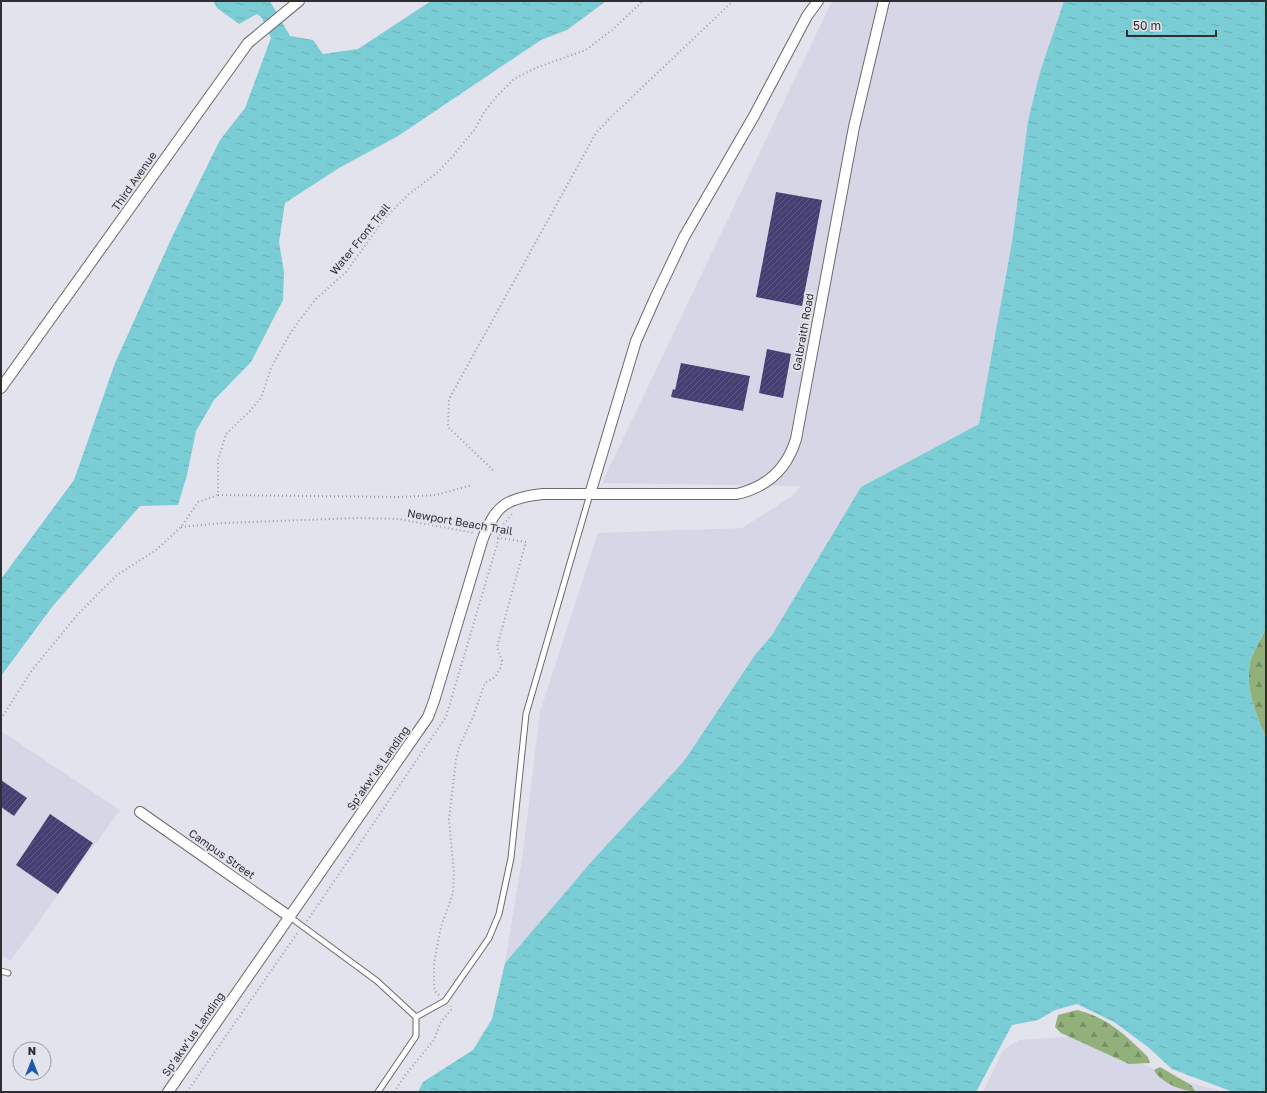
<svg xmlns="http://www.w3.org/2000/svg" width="1267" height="1093" viewBox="0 0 1267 1093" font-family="'Golos Text',sans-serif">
	<defs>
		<pattern id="forest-firs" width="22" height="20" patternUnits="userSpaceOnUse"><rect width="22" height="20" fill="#92b07a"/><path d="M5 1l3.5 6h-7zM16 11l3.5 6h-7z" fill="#789065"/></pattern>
		<pattern id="water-ripples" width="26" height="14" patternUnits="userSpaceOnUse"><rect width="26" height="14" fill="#7acdd4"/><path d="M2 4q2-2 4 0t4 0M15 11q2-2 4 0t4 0" fill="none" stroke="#6ab0b6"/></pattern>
		<pattern id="building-hatch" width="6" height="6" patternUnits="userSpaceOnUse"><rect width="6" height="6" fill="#453e70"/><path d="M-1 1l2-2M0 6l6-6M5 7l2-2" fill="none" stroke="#5e5880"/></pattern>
	</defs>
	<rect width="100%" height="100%" fill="#e3e3ed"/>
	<g fill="#d7d6e6">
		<polygon points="832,1 1064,1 1040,72 1028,121 1012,242 979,424 861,487 772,635 755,655 684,761 592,861 505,963 523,852 540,712 598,533 742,528 792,496 801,486 602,483"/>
		<polygon points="1,731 120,810 10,961 1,954"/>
		<polygon points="1077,1036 1180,1080 1225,1092 983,1092 1003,1050 1019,1040"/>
	</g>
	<g fill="url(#forest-firs)">
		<path d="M1266,626V738C1256,713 1245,690 1250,663C1252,651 1263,639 1266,626Z"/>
		<path d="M1077,1010C1109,1018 1125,1035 1148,1057L1150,1063L1129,1064L1061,1033L1055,1027L1058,1015Z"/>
		<path d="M1160,1067L1191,1085L1195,1091C1182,1092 1159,1081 1154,1070Z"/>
	</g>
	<g fill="url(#water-ripples)">
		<polygon points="213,1 270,1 290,36 313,40 323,54 358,49 431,1 606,1 567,30 541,40 398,136 339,168 285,203 279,242 284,272 283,300 251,362 214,400 196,431 187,475 178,505 140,506 52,607 1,676 1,579 74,480 115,363 172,237 220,140 245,108 271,38 262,18 257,14 239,24 217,8"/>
		<path d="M1064,1H1266V626C1263,639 1252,651 1250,663C1245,690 1256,713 1266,738V1092H1233L1172,1069L1148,1047L1114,1022L1077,1004L1055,1010L1038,1020L1012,1025L976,1092H418L423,1082L473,1050L492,1019L505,963L592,861L684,761L755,655L772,635L861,487L979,424L1012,242L1028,121L1040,72Z"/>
	</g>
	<g fill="url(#building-hatch)">
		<polygon points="776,192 822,200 802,306 756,297"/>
		<polygon points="767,349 791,354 783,398 759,393"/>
		<polygon points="681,363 750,376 743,411 671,397 673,389 675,390"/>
		<polygon points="1,780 27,798 14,816 1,807"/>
		<polygon points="50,814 93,843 58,894 16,865"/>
	</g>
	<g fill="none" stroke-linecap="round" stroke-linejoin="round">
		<g stroke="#6a6972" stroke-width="7">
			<g id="lane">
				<polyline points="290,917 377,981 416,1017 416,1036 378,1092"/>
				<polyline points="1,971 8,973"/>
				<polyline points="416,1017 445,1001 489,938 499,914 511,858 526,714 590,494"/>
			</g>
		</g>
		<g stroke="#6a6972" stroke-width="12">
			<g id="street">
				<polyline points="1,388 248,43 299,1"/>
				<polyline points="590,494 636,341 656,296 684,237 754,116 807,16 818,1"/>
				<polyline points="140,812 290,917"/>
				<path d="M168,1092L428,717L434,701L482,541C495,506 505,498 543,494H737C767,487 787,469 796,439L854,127L884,1"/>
			</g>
		</g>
		<g stroke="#9c9ca4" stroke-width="2" stroke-dasharray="1 3" stroke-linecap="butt">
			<polyline points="493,470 448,427 449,399 596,133 610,118 733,1"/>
			<polyline points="218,495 400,497 436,495 472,485"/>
			<polyline points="181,527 223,523 358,518 399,519 474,533"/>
			<polyline points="1,719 32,670 78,614 117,575 156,550 181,527 198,502 218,495 218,460 226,434 249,412 261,398 271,368 288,337 298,322 316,299 346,272 385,218 409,194 438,172 452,157 475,129 483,114 496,97 514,79 538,67 586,50 612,30 643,1"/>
			<polyline points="307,921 446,717 501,531 504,524 512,514"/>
			<polyline points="439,995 435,991 434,985 434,963 441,927 453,893 454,874 449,819 456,760 459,747 473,717 485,683 495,677 501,667 502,661 497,647 526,542 494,537"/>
			<polyline points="187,1092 298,932"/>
			<polyline points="394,1092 406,1074 434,1040 441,1022 451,1010 451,1006"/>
		</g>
		<use href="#lane" stroke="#fff" stroke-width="5"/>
		<use href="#street" stroke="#fff" stroke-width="10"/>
	</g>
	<g text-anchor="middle" stroke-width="4" stroke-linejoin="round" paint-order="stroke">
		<g font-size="11" fill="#2e2e32" stroke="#e3e3ed">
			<text transform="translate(134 181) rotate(-55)" y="4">Third Avenue</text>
			<text transform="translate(360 239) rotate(-51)" y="4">Water Front Trail</text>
			<text transform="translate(803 332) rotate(-80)" y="4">Galbraith Road</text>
			<text transform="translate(460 522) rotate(10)" y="4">Newport Beach Trail</text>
			<text transform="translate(378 768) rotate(-55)" y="4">Sp’akw’us Landing</text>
			<text transform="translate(222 854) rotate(35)" y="4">Campus Street</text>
			<text transform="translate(193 1034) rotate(-55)" y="4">Sp’akw’us Landing</text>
		</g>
	</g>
	<rect width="1267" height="1093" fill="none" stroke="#2e2e32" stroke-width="4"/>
	<g transform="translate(32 1061)"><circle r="19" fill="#e3e3ed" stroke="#9b9ba2"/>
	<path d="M0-3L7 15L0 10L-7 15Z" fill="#1d5aab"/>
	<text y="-6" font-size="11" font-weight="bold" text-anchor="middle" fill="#2e2e32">N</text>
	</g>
	<path d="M1127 30v6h89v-6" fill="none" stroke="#2e2e32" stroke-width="2"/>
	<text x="1133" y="30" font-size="12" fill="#2e2e32" stroke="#e3e3ed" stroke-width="3" paint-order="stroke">50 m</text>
</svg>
